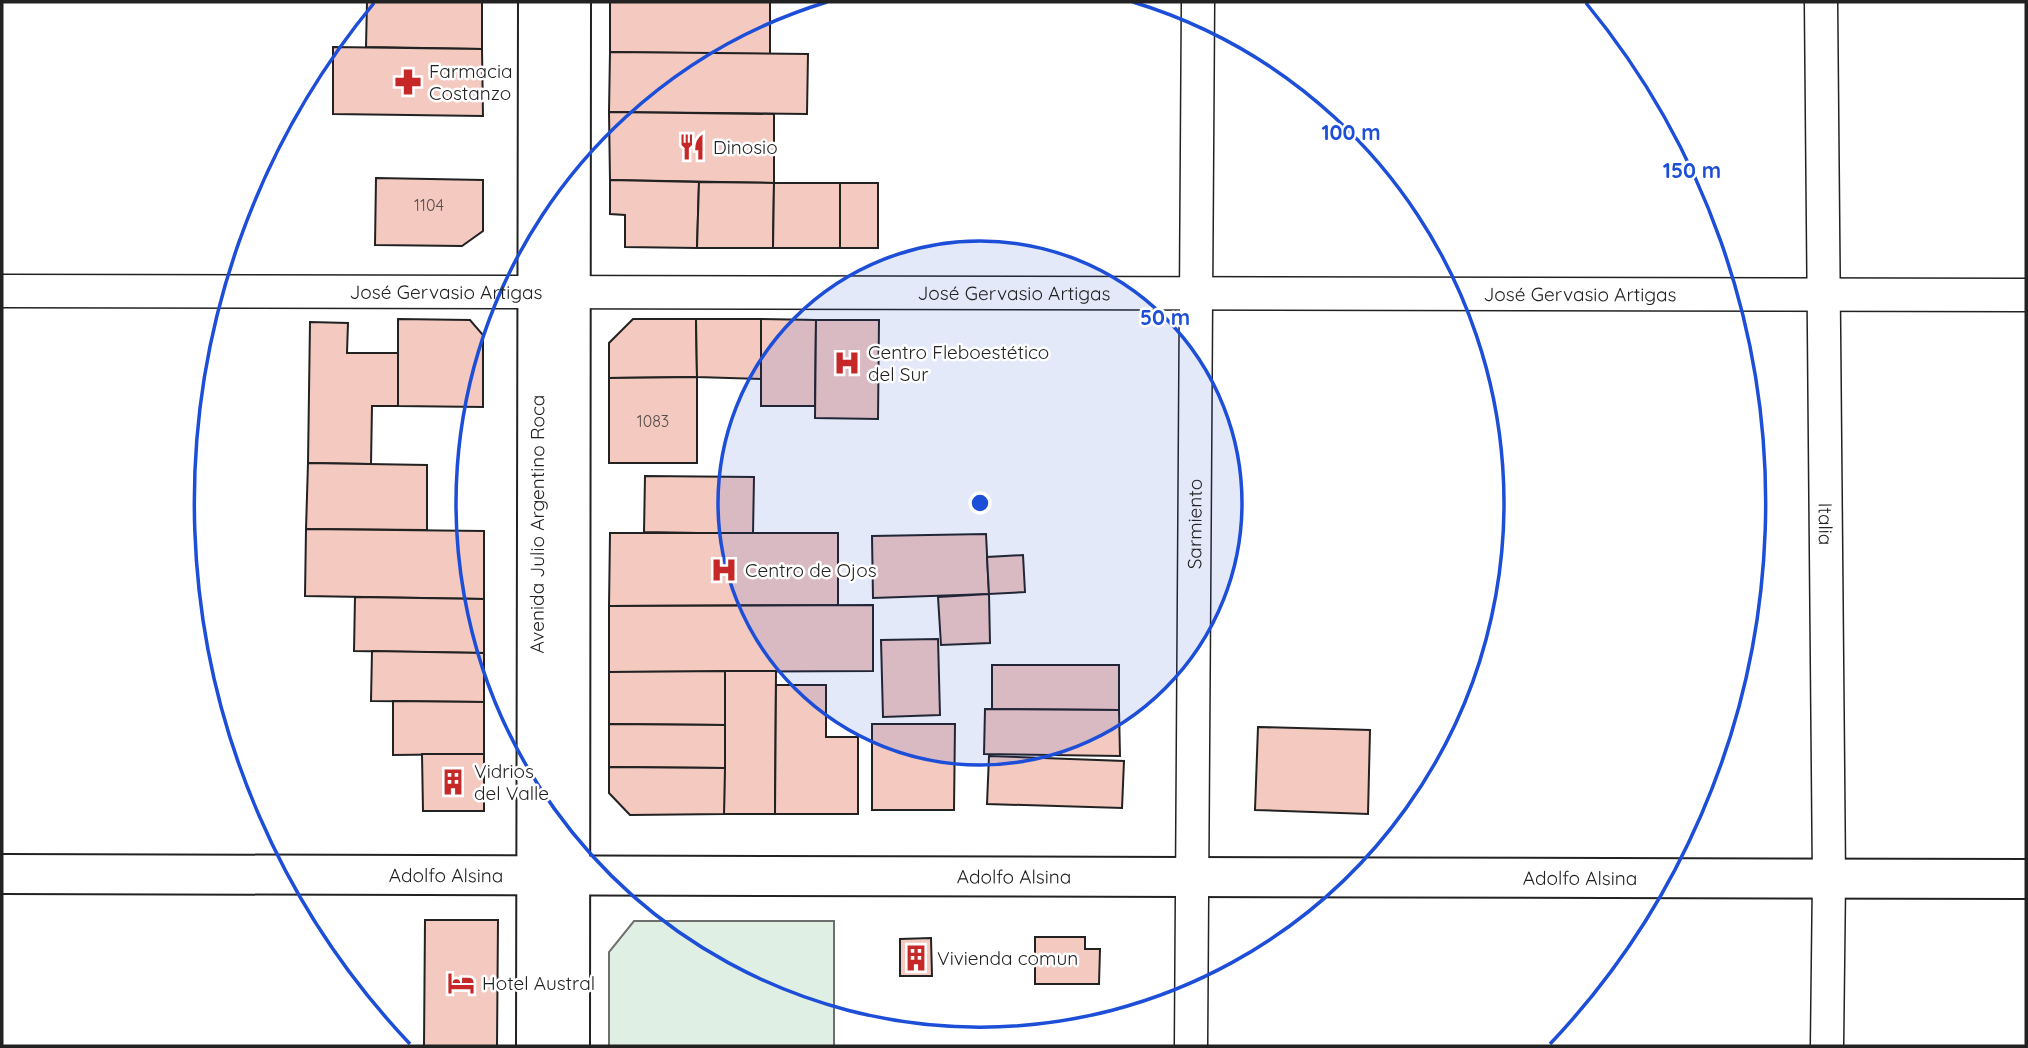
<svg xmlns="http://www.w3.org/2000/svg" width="2028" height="1048" viewBox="0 0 2028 1048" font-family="Quicksand,sans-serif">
	<rect width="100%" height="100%" fill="#fff"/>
	<polygon fill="#e0efe3" stroke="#6f6f6f" stroke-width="2" points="634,921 834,921 834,1046 609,1046 609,952"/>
	<g fill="#f3c9c0" stroke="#222" stroke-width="2">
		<polygon points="367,2 482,2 482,49 366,47"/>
		<polygon points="610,2 770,2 770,54 610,52"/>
		<polygon points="333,47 482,49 483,116 333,114"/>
		<polygon points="610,52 808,54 807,114 609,112"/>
		<polygon points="609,112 774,114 774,183 610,180"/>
		<polygon points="376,178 483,180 483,231 462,246 375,245"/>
		<polygon points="610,180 699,182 697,248 625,247 625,215 610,214"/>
		<polygon points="699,182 774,183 773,248 697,248"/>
		<polygon points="774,183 840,183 840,248 773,248"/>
		<rect x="840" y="183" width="38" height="65"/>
		<polygon points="398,319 470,320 483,335 483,407 398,406"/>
		<polygon points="633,319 696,319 697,377 609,378 609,343"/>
		<polygon points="696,319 761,319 761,379 697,377"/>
		<polygon points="761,319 816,320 815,406 761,406"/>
		<polygon points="816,320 879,320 878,419 815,418"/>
		<polygon points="310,322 348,323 347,353 398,353 398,406 372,406 371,464 308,463"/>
		<polygon points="697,377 697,463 609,463 609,378"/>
		<polygon points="308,463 427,465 427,530 306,529"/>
		<polygon points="645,476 754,477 753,534 644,532"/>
		<polygon points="306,529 484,531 484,599 305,596"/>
		<polygon points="610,533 838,533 838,605 609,606"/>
		<polygon points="986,534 989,594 873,598 872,536"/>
		<polygon points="1023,555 1025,592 989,594 987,557"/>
		<polygon points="989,594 990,643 941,645 938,597"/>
		<polygon points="355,597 484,599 484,653 354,651"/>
		<polygon points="873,605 873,671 609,672 609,606"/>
		<polygon points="938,639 940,715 883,717 881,640"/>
		<polygon points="372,651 484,653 484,702 371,701"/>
		<polygon points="992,665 1119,665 1119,710 992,709"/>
		<polygon points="725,671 776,671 775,814 724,814"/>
		<polygon points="725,671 725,725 609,724 609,672"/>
		<polygon points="776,685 826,685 826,737 858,737 858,814 775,814"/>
		<polygon points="393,701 484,702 484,754 393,755"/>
		<polygon points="985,709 1119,710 1120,756 984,754"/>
		<polygon points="609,724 725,725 725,768 609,767"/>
		<polygon points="872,724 955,724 954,810 872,810"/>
		<polygon points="1258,727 1370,730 1368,814 1255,810"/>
		<polygon points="422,754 484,754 484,811 423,811"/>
		<polygon points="989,756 1124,761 1122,808 987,804"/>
		<polygon points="609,767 725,768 724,814 630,815 609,793"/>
		<polygon points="425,920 498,920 497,1046 424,1046"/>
		<polygon points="1035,937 1085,937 1085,949 1100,949 1099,984 1035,984"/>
		<polygon points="931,938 932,976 900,976 900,939"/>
	</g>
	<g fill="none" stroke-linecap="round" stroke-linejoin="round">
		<g stroke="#222" stroke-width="35">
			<g id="street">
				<path id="s1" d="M1821,2L1829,879L1827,1046"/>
				<path id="s2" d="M2,291L2026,295"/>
				<path id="s3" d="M1191,1046L1198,2"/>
			</g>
		</g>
		<g stroke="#222" stroke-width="42">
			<g id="secondary">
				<path id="s4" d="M2,874L2026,879"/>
			</g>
		</g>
		<g stroke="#222" stroke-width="42">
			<g id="primary">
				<path id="s5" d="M536,1046L538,2"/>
				<polyline points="570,1046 571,2"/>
			</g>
		</g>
		<use href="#street" stroke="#fff" stroke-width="32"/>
		<use href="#secondary" stroke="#fff" stroke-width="38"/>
		<use href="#primary" stroke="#fff" stroke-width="38"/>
	</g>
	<circle cx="980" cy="503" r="262" fill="#1d4ed8" fill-opacity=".12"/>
	<g fill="none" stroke="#1d4ed8" stroke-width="3.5">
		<circle cx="980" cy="503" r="262"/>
		<path d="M1133 2A524 524 0 1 1 827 2"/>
		<path d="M410 1044A786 786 0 0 1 374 3M1586 3A786 786 0 0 1 1550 1044"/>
	</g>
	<defs>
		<g id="pharmacy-bare" transform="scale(2.1)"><path d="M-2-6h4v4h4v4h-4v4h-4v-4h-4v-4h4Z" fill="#c62828" stroke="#fff" stroke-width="2.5" paint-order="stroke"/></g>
		<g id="restaurant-bare" transform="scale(2.1)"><path d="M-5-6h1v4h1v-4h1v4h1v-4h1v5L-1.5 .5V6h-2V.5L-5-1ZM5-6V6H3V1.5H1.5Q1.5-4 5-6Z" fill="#c62828" stroke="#fff" stroke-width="2.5" paint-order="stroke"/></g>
		<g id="hospital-bare" transform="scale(2.1)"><path d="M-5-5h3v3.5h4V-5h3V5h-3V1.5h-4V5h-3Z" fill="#c62828" stroke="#fff" stroke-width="2.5" paint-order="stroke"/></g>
		<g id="building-bare" transform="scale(2.1)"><path d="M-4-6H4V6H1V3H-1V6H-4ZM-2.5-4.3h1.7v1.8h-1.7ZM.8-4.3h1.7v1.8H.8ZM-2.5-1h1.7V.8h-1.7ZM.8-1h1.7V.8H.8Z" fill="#c62828" stroke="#fff" stroke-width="2.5" paint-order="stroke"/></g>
		<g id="hotel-bare" transform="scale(2.1)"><path d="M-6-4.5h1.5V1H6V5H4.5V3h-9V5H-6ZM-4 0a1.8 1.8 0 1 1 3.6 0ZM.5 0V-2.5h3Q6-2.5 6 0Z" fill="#c62828" stroke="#fff" stroke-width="2.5" paint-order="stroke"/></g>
	</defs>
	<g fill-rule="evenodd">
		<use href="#pharmacy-bare" x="408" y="82"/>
		<use href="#restaurant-bare" x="692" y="147"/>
		<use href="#hospital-bare" x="847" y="363"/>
		<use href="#hospital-bare" x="724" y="570"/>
		<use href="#building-bare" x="453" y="782"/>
		<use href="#building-bare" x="916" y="958"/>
		<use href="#hotel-bare" x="461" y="983"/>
	</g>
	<g text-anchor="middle" stroke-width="5" stroke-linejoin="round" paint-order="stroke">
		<g font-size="16" fill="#564c4a">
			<text x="429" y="211">1104</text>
			<text x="653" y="427">1083</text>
		</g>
		<g font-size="19" fill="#222" stroke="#fff" text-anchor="start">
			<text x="429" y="78">Farmacia<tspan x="429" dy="22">Costanzo</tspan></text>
			<text x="713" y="154">Dinosio</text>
			<text x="868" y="359">Centro Fleboestético<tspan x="868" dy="22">del Sur</tspan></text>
			<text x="745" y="577">Centro de Ojos</text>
			<text x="474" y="778">Vidrios<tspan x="474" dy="22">del Valle</tspan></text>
			<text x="937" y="965">Vivienda comun</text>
			<text x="482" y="990">Hotel Austral</text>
		</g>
		<g font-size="19" fill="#222" stroke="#fff">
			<text dy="7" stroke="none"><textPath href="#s2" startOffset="444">José Gervasio Artigas</textPath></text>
			<text dy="7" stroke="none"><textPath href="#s2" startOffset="1012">José Gervasio Artigas</textPath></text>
			<text dy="7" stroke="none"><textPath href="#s2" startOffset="1578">José Gervasio Artigas</textPath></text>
			<text dy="7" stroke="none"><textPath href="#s5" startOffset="522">Avenida Julio Argentino Roca</textPath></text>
			<text dy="7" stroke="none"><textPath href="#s3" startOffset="522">Sarmiento</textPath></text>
			<text dy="7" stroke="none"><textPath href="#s1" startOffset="522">Italia</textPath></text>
			<text dy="7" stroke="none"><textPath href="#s4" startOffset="444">Adolfo Alsina</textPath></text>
			<text dy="7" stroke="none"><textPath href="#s4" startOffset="1012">Adolfo Alsina</textPath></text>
			<text dy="7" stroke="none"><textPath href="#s4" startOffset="1578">Adolfo Alsina</textPath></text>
		</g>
	</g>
	<circle cx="980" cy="503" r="10" fill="#1d4ed8" stroke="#fff" stroke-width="3.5"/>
	<g font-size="21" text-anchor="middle" font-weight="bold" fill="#1d4ed8" stroke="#fff" stroke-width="5" stroke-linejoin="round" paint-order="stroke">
		<text x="1351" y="140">100 m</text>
		<text x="1692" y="178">150 m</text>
		<text x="1165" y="325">50 m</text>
	</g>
	<rect width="2028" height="1048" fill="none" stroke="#222222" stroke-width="7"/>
</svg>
